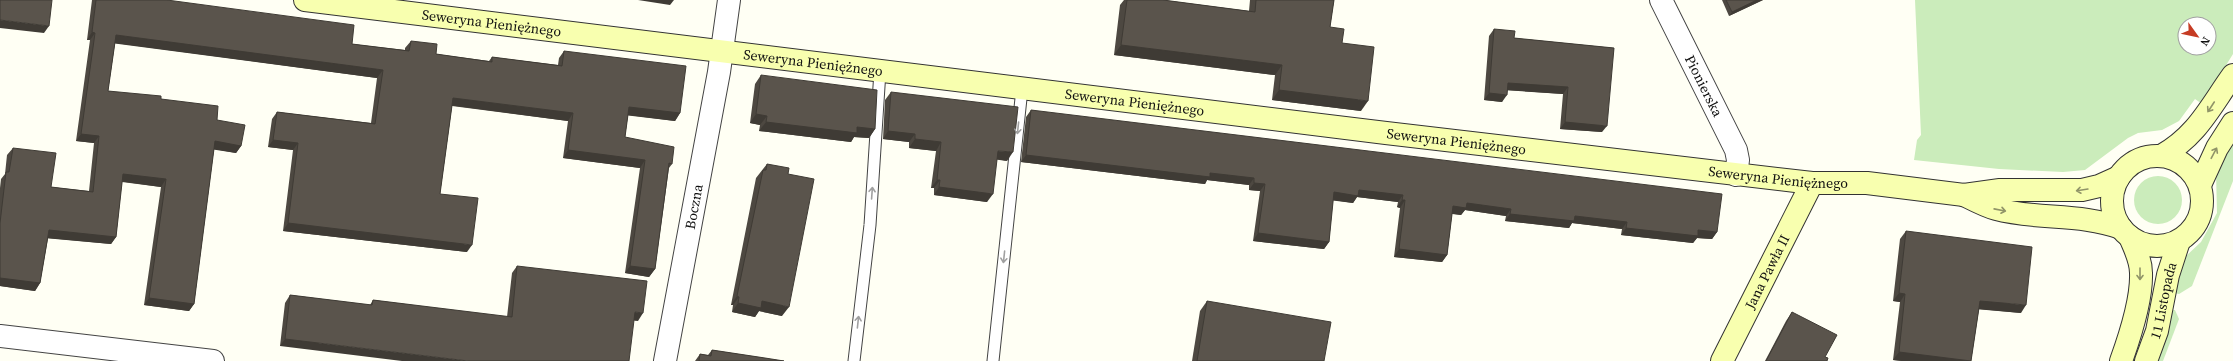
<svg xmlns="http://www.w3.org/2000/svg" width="2233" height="361" viewBox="0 0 2233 361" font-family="'Source Serif 4',serif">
	<rect width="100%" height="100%" fill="#fffff4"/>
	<g fill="#cbecbb" fill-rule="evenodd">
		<path d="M1915,0H2233V54L2202,104L2195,99L2179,121L2162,130L2138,133L2128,138L2085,170L2063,172L1999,169L1914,160L1917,140L1921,135ZM2185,24H2209V48H2185Z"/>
		<polygon points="2233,143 2233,181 2192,286 2179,294 2174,293 2178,285 2176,282 2185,257 2201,242 2217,213 2216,172 2218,165"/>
		<circle cx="2158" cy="200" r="24"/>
		<polygon points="2172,310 2175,310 2179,319 2163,361 2156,361"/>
	</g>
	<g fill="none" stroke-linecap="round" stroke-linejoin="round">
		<g stroke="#444" stroke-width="13">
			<g id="lane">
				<polyline points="854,361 870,225 880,71"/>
				<polyline points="993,361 1022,89"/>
			</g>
		</g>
		<g stroke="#444" stroke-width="24">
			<g id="street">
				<path id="s1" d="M1661,0L1736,150L1738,160L1736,175"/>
				<polyline points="0,336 213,361"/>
				<path id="s2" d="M665,361L719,72L729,0"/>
			</g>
		</g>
		<g stroke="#333" stroke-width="24">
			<g id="secondary">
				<path id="s3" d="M305,0L1386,133L1812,183H1867L1964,195L2000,190H2082L2099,186L2119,177"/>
				<circle cx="2157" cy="201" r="45"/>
				<path d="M2161,156C2197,136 2210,107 2233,75"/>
				<polyline points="2200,185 2217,148 2233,123"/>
				<path d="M1964,195C1974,200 1985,206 1996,209C2037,220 2081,213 2121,228"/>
				<path id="s4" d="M1722,361L1812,183"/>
				<path d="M2121,361C2130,336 2142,299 2141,273C2141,260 2135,249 2130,237"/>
				<path id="s5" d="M2146,361L2157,331L2168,275L2179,241"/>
			</g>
		</g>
		<use href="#lane" stroke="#fff" stroke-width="11"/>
		<use href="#street" stroke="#fff" stroke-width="22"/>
		<use href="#secondary" stroke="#f8ffaf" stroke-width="22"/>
	</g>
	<g fill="#4d4841">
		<polygon points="92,0 167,0 352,44 405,50 405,48 411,41 436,54 489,61 492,57 558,65 559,58 564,51 680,113 675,121 628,115 625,137 672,164 669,168 655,269 649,277 625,273 640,168 563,158 568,121 452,106 440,194 467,252 283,231 293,150 268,147 272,119 277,112 371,123 377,78 115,43 108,91 161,99 217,120 241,146 236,153 214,149 194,304 189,311 144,305 161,187 122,182 116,237 111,244 48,238 40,283 35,291 0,286 0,188 1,179 5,174 7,155 13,148 51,187 89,191 94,143 76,141 90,40 87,40"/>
		<polygon points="1124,0 1163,0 1249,11 1250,0 1334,0 1330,27 1342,43 1361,111 1272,100 1275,75 1114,55 1120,5"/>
		<polygon points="1722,0 1763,0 1729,16"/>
		<polygon points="1494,29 1514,38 1614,48 1602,132 1560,129 1563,94 1507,90 1502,102 1484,100 1489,36"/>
		<polygon points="761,75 875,129 869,138 854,137 851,142 759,131 760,125 750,123 755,84"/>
		<polygon points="891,92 1007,161 997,159 987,202 934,195 934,188 931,188 936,151 909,148 909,142 883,139 885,100"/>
		<polygon points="1031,110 1717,232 1712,239 1697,238 1693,243 1621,235 1622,229 1572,223 1569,228 1505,221 1506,216 1465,210 1461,215 1452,214 1447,255 1442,262 1394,257 1400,208 1397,207 1398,202 1357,197 1353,203 1333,200 1329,242 1324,249 1253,241 1260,191 1249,190 1249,185 1207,180 1205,184 1021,162 1026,117"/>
		<polygon points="767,164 788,174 782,316 759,311 755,317 732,312 733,305 731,305 756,178"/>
		<polygon points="1906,231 2021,313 1979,309 1971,361 1902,361 1893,360 1900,302 1893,301 1900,239"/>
		<polygon points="517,266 638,321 634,320 280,346 285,303 290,295 370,305 373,300 507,317 512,273"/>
		<polygon points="1207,301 1324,361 1192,361 1200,311"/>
		<polygon points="1792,312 1825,357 1827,361 1765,361 1786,321"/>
		<polygon points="712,350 784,361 695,361 700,354 708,355"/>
	</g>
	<g fill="#3f3b35">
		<polygon points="638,0 674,0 670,5"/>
		<polygon points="1757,0 1763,0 1729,16 1732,12"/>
		<polygon points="0,20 49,26 44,33 0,28"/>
		<polygon points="92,32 95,33 90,40 87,40"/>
		<polygon points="116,35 383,70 377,78 111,43"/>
		<polygon points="1121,45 1282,65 1275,75 1114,55"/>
		<polygon points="1508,83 1568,87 1563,94 1503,90"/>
		<polygon points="1279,90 1368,101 1361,111 1272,100"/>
		<polygon points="1489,93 1507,95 1502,102 1484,100"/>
		<polygon points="453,98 573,113 568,121 448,105"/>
		<polygon points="629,107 680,113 675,121 624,115"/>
		<polygon points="756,114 767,116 760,125 750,123"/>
		<polygon points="766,122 857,127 875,129 869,138 854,137 851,142 759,131"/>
		<polygon points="1565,122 1607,126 1602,132 1560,129"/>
		<polygon points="888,131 915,134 909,142 883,139"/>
		<polygon points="81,134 99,136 94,143 76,141"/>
		<polygon points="915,139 941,142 936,151 909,148"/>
		<polygon points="273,140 298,143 293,150 268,147"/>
		<polygon points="215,141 241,146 236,153 210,149"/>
		<polygon points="568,150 645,160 640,168 563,158"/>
		<polygon points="998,151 1013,152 1007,161 992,159"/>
		<polygon points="1026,155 1210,173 1254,178 1249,185 1207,180 1205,184 1021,162"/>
		<polygon points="123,174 166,179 161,187 118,181"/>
		<polygon points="937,180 940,180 934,188 931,188"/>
		<polygon points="1254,183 1265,184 1260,191 1249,190"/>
		<polygon points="939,187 993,194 987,202 934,195"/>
		<polygon points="1359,190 1403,195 1398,202 1357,197 1353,203 1329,200 1334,192"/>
		<polygon points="1402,200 1405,200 1400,208 1397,207"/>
		<polygon points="1467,203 1511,209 1506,216 1465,210 1461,215 1448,213 1453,206"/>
		<polygon points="1510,214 1575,216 1627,222 1622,229 1572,223 1569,228 1505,221"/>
		<polygon points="288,223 472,245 467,252 283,231"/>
		<polygon points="1626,228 1698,230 1717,232 1712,239 1697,238 1693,243 1621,235"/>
		<polygon points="49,230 116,237 111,244 44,238"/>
		<polygon points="1258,233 1329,242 1324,249 1253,241"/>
		<polygon points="1399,249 1447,255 1442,262 1394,257"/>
		<polygon points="630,266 655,269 649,277 625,273"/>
		<polygon points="0,278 40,283 35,291 0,286"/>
		<polygon points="1899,293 1905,294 1900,302 1893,301"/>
		<polygon points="737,296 739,297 733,305 731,305"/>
		<polygon points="149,298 194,304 189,311 144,305"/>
		<polygon points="762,301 789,307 782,316 759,311 755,317 732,312 738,303"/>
		<polygon points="1980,301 2026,305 2021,313 1975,309"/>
		<polygon points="635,312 643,313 638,321 629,320"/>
		<polygon points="285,339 468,361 402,361 280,346"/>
		<polygon points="1899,352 1971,361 1902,361 1893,360"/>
	</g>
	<g fill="#5a544c" stroke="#3f3b35">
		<polygon points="0,0 52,0 49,26 0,20"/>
		<polygon points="96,0 167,0 354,25 352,44 409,51 411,41 437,44 436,54 492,62 492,57 562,66 564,51 686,66 680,113 629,107 625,137 674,147 672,164 669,163 655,269 630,266 645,160 568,150 573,113 453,98 440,194 478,198 472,245 288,223 298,143 273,140 277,112 375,124 383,70 116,35 108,91 161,96 161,99 218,106 217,120 245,125 241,146 215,141 194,304 149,298 166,179 123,174 116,237 49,230 40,283 0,278 0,223 6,172 9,172 13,148 56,153 51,187 93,192 99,136 81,134 95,33 92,32"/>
		<polygon points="1127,0 1163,0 1255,12 1256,0 1334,0 1330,27 1344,29 1342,43 1374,47 1368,101 1279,90 1282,65 1121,45"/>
		<polygon points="1726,0 1757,0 1732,12"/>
		<polygon points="1494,29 1515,31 1514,38 1614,48 1607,126 1565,122 1568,87 1508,83 1507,95 1489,93"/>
		<polygon points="761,75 877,90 875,129 857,127 857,133 766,122 767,116 756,114"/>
		<polygon points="891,92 1018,107 1013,152 998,151 993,194 939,187 940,180 937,180 941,142 915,139 915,134 888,131"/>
		<polygon points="1031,110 1722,194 1717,232 1698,230 1698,236 1626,228 1627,222 1575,216 1574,221 1510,214 1511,209 1467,203 1466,208 1453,206 1447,255 1399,249 1405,200 1402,200 1403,195 1359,190 1358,196 1334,192 1329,242 1258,233 1265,184 1254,183 1254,178 1210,173 1210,177 1026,155"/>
		<polygon points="767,164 789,168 788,174 814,179 789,307 762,301 761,308 738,303 739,297 737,296 763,170 766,170"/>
		<polygon points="1906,231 2032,247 2026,305 1980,301 1971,361 1899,352 1905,294 1899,293"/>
		<polygon points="517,266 647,281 643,313 635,312 629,361 468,361 285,339 290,295 372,305 373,300 512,317"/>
		<polygon points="1207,301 1331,322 1324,361 1197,361"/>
		<polygon points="1792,312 1837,335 1825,357 1828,358 1827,361 1766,361"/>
		<polygon points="712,350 765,358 784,361 699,361 700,354 711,356"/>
	</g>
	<defs><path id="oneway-shaft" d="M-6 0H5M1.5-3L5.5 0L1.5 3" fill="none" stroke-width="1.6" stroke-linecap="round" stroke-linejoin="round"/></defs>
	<g stroke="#909468">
		<use href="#oneway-shaft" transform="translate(2211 107) rotate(123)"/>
		<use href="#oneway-shaft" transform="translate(2214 153) rotate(-62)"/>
		<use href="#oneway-shaft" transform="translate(2082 190) rotate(171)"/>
		<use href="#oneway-shaft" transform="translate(2000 210) rotate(11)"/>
		<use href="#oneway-shaft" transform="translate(2140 274) rotate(90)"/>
	</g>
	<g stroke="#a0a0a0">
		<use href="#oneway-shaft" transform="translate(1018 128) rotate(96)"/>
		<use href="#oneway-shaft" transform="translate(872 193) rotate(-86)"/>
		<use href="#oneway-shaft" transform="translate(1004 257) rotate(96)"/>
		<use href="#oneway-shaft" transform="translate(858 322) rotate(-84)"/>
	</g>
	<g text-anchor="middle" stroke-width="4" stroke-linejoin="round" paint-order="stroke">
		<g font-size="14" fill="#111" stroke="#fff">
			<text dy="5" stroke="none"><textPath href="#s3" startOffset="188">Seweryna Pieniężnego</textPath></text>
			<text dy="5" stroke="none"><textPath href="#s3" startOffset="512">Seweryna Pieniężnego</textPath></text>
			<text dy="5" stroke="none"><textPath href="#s1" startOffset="96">Pionierska</textPath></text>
			<text dy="5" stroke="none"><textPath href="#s3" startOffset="836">Seweryna Pieniężnego</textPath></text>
			<text dy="5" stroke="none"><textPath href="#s3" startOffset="1160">Seweryna Pieniężnego</textPath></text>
			<text dy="5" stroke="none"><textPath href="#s3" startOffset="1484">Seweryna Pieniężnego</textPath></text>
			<text dy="5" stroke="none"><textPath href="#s2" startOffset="157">Boczna</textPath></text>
			<text dy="5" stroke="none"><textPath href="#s4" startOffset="100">Jana Pawła II</textPath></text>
			<text dy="5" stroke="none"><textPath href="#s5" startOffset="63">11 Listopada</textPath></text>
		</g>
	</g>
	<g transform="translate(2197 36) rotate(123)"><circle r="19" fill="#ffffff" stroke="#a0a0a0"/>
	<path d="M0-3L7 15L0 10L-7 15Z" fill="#c63b23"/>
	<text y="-6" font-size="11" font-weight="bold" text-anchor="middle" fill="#111111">N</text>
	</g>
</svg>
